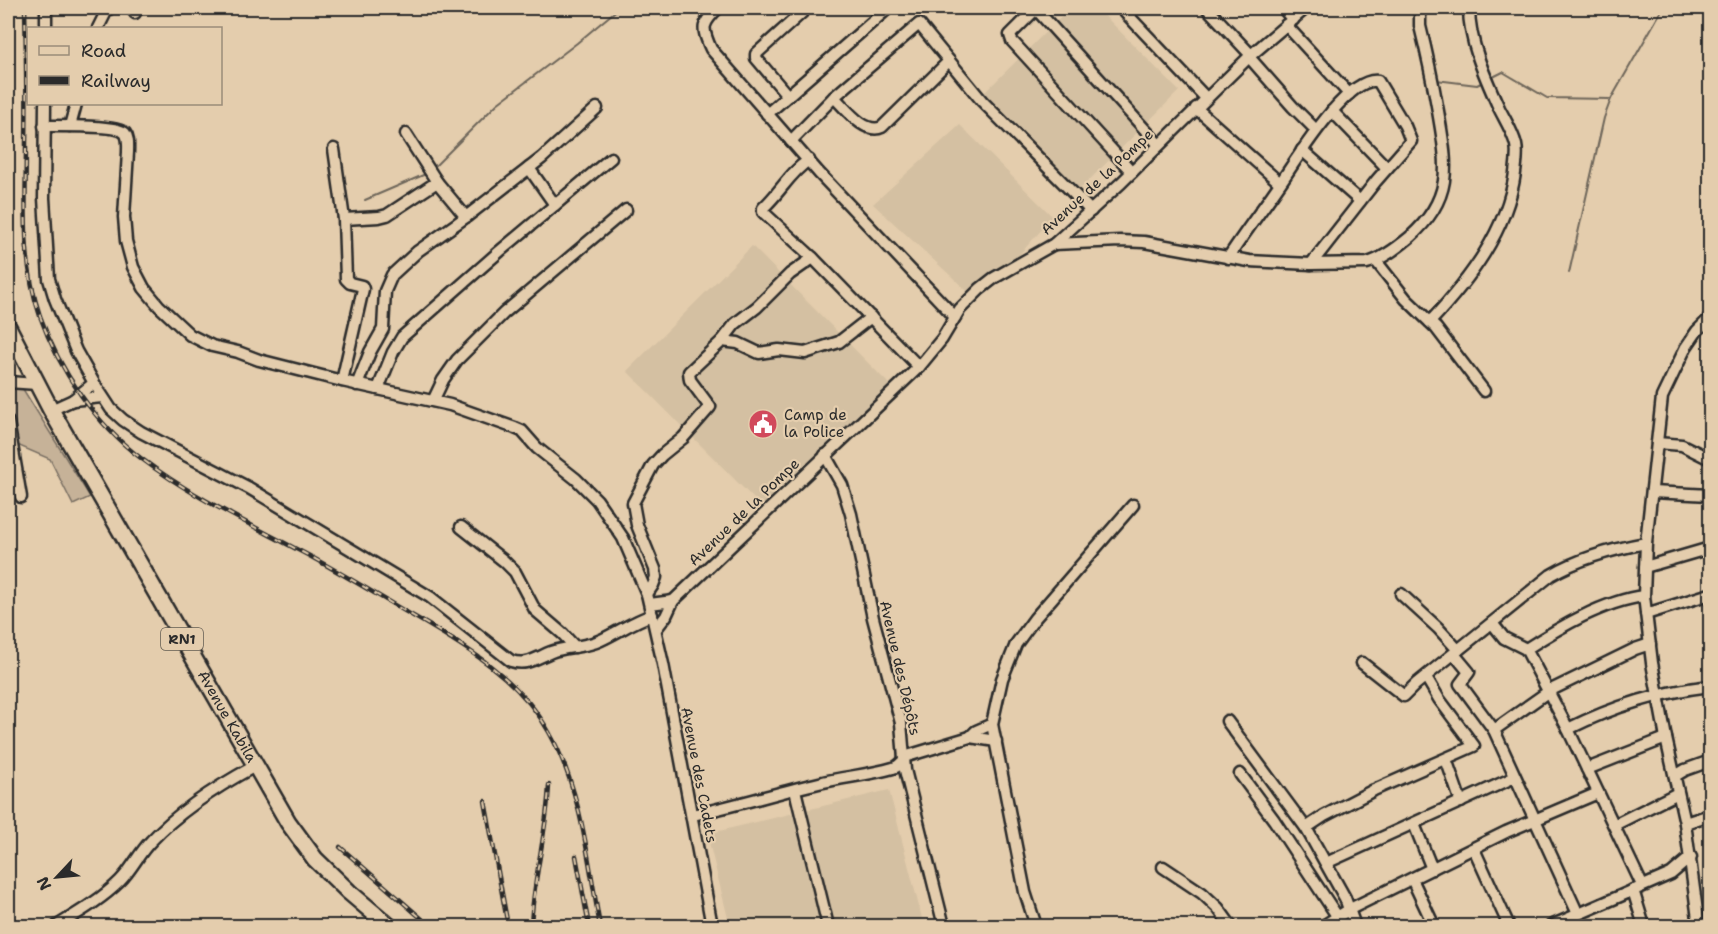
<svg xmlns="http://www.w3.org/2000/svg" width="1718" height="934" viewBox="0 0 1718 934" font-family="'Shantell Sans',sans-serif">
	<rect width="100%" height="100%" fill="#e4cdad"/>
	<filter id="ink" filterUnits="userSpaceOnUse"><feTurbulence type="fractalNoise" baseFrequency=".0167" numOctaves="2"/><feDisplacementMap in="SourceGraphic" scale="12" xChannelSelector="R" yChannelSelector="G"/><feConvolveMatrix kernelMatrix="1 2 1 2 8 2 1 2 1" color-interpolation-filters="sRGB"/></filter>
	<g filter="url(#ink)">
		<g fill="#d4c0a2">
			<polygon points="1070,8 1097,8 1179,91 1071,198 976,101"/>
			<polygon points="960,125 1053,217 978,301 873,204"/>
			<polygon points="752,246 890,385 765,510 627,371"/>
			<polygon points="889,790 924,926 730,926 707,834"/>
		</g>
		<polygon fill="#c6b298" stroke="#786e62" stroke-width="1.5" points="8,365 90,497 73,505 50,459 8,441"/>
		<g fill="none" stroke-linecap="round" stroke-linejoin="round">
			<g stroke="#6e665a" stroke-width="2">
				<polyline points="1491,78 1503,72 1547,98 1611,99"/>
				<polyline points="1436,80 1477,85 1483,82"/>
				<polyline points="432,169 497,104 577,43 619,8"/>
				<polyline points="365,200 428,173"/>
				<polyline points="1569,273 1604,118 1611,99 1663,8"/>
			</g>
			<g stroke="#2b2b2b" stroke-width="15">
				<g id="minor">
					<path d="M718,8C702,24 701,27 711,49L819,173L955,317"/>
					<polyline points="1035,8 1159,145"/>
					<polyline points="1037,8 1010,35 1012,41 1132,172"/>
					<polyline points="1121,8 1206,98"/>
					<polyline points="1207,8 1251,55"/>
					<polyline points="1283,8 1293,20"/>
					<polyline points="135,13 137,8"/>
					<polyline points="1286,25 1349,94"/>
					<polyline points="46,28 46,8"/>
					<polyline points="98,28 108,8"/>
					<polyline points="1249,57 1293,107 1316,130"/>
					<polyline points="788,96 756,58 756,54 807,8"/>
					<path d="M834,97C846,109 865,135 882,127L949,61"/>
					<path d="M45,104L44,198L49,279L55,299L76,351L94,383L111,409L123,420L141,432L249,488L430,597L511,661C527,666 536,658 551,652C567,646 585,648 601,640C618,632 634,621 652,615"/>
					<polyline points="1196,108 1280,183"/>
					<polyline points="1332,111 1387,168"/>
					<polyline points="767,114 886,10"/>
					<path d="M44,126C57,126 118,125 125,133C129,138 128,145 128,152L124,217L126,241L133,267L144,288L159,306L190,335L212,346L238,352L259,360L342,381L450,405L515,428L522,431L537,448L576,479L597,500L623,538L647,594L663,664L712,926"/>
					<polyline points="70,126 76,104"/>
					<polyline points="406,134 437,182 466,217"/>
					<polyline points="791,141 834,97 919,24 982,101 1091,211"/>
					<polyline points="334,149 344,219 346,279 350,283 362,286 363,289 342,381"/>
					<polyline points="1302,150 1360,201"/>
					<path d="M809,160C790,172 780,193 763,208V212L813,258L919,367"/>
					<polyline points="529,168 555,205"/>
					<polyline points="344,219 379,217 387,215 437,182"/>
					<path d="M1054,244L1120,241L1144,242L1249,261L1311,264L1367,263C1383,259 1398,247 1410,237C1455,197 1447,164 1438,111C1433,83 1427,54 1420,26V8"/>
					<path d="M1228,258C1245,232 1264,207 1281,182C1297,159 1347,76 1378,81L1405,126L1411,141L1376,181L1311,264"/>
					<polyline points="1376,261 1406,299 1436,328 1484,391"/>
					<path d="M1430,322C1469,280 1507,231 1515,173C1516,164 1518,154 1516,145C1513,132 1505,120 1499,108C1485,77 1469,42 1469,8"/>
					<polyline points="722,341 738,343 759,353 779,350 805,353 839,342 871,317"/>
					<polyline points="8,382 37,384"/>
					<polyline points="357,385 370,352 383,329 385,291 392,275 418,251 466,217 542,158 597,108"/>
					<polyline points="378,389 393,352 402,337 500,251 611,158"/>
					<polyline points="73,400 102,397"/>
					<polyline points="433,401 443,380 457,360 504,313 626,210"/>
					<polyline points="51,410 73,400 94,383"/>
					<polyline points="8,422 21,497"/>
					<polyline points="1657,443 1682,445 1710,459"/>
					<polyline points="825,455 842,485 851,514 873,618 901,723 905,770 944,926"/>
					<polyline points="1652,492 1710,495"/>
					<polyline points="461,527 504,561 515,572 535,610 563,634 575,647"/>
					<polyline points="1645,567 1710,548"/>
					<polyline points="647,594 653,585 656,577 655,569 637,525 633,503 653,465 662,455 683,438 710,407 690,380 689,372 722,341 735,324 757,307 790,274 813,258"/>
					<polyline points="1401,594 1438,628 1458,650"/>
					<polyline points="650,604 673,601"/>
					<polyline points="1646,614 1710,594"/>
					<polyline points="1492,623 1504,638 1526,649 1568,729 1642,885"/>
					<polyline points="656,629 666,616 673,601 919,367 942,339 960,309 980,289 994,278 1054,244 1121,183 1251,55 1306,8"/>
					<path d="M1526,649C1560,627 1604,601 1644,596"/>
					<polyline points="1454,654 1469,672 1460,684 1494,730 1578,914"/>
					<path d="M1362,663L1404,696L1416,684L1551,575C1580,558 1613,549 1646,543"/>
					<polyline points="1227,721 1306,828 1345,898 1355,926"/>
					<path d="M1568,729C1614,706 1660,692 1710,686"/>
					<polyline points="1494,730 1549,691 1635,649 1650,644"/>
					<polyline points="970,737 976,731 992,724"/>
					<polyline points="904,757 970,737 996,741"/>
					<polyline points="1446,759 1461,802"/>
					<polyline points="1587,769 1666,738"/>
					<polyline points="1240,774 1274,820 1337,916"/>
					<polyline points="1675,776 1685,770 1710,761"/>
					<polyline points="795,790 828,926"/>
					<path d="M692,815C735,806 776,793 819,783C843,777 869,775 893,768C898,767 900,764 904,760"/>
					<polyline points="1685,823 1710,815"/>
					<polyline points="1414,824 1432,869"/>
					<polyline points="1614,825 1678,793"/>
					<polyline points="1306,828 1324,816 1374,790 1474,746 1439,699 1426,677"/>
					<polyline points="1474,849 1509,926"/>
					<polyline points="1326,863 1515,777"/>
					<polyline points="1163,867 1202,893 1218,908 1231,926"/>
					<polyline points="1412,879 1434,926"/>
					<polyline points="1633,890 1644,926"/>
					<path d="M57,926C78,913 102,899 120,881C132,869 139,853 151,841C180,810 218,786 255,766"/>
					<polyline points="1036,926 1025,892 992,724 1002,679 1016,644 1035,618 1133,505"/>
					<polyline points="1323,926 1350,909 1506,832 1598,793"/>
					<polyline points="1551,926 1671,874 1691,857"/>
					<polyline points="1699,926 1685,823 1666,738 1652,663 1644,596 1646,543 1662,397 1686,347 1697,331 1710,318"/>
				</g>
			</g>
			<g stroke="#2b2b2b" stroke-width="20">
				<g id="highway">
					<path id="s1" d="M8,327L51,410L288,822L315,859L349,892L389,926"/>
				</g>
			</g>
			<use href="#minor" stroke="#e4cdad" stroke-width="10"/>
			<use href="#highway" stroke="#e4cdad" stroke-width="15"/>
			<g stroke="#2b2b2b" stroke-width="4.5">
				<g id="rail">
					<path d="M25,8C26,53 27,99 26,144C26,201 21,261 40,316C59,370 96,425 142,459C191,496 248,523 302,552C340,572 377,595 415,617C465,646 520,679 549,732C582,791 588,861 600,926"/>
					<polyline points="485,801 508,926"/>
					<polyline points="340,847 430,926"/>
					<polyline points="576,856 589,926"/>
					<path d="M531,926C533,879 547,833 549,785"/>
				</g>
			</g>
			<use href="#rail" stroke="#e4cdad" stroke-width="2" stroke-dasharray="7" stroke-linecap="butt"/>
		</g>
	</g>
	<defs>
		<g id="civic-disc" transform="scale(1.5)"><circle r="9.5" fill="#d1495b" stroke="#e4cdad"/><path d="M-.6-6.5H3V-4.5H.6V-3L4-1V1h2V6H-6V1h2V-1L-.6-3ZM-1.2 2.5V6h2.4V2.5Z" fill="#fff"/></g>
	</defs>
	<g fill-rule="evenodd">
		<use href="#civic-disc" x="763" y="424"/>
	</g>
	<g text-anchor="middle" stroke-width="4.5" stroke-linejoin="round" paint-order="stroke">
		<rect fill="#e4cdad" stroke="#625c52" stroke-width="1.5" x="161" y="628" width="42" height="22" rx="4.5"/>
		<g font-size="14" font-weight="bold" fill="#2b2b2b">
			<text x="182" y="644">RN1</text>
		</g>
		<g font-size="15" fill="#2b2b2b" stroke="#e4cdad">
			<text transform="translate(1097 182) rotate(-43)" y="5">Avenue de la Pompe</text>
			<text transform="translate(744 512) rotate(-44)" y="5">Avenue de la Pompe</text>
			<text transform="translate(900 668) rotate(77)" y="5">Avenue des Dépôts</text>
			<text dy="5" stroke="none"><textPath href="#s1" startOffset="447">Avenue Kabila</textPath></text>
			<text transform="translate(699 775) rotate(79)" y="5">Avenue des Cadets</text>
		</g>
		<g font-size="15" fill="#2b2b2b" stroke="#e4cdad" text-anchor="start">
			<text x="784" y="420">Camp de<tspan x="784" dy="17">la Police</tspan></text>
		</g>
	</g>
	<rect width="1718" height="934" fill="none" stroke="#e4cdad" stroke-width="30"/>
	<rect x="15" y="15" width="1688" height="904" fill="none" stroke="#2b2b2b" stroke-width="2" filter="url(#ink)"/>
	<rect x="27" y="27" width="195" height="78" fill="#e4cdad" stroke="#9a8c79" stroke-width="1.5"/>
	<rect x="39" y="46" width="30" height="9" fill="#e4cdad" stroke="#9a8c79" stroke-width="1.5"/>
	<text x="81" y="57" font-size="18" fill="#2b2b2b">Road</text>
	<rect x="39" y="76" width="30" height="9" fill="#2b2b2b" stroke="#9a8c79" stroke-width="1.5"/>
	<text x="81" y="87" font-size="18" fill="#2b2b2b">Railway</text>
	<g transform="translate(57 877) rotate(244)" stroke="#e4cdad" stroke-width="4.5" paint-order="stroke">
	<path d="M0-4.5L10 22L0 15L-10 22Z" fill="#2b2b2b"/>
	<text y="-9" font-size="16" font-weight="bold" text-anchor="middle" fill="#2b2b2b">N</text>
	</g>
</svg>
